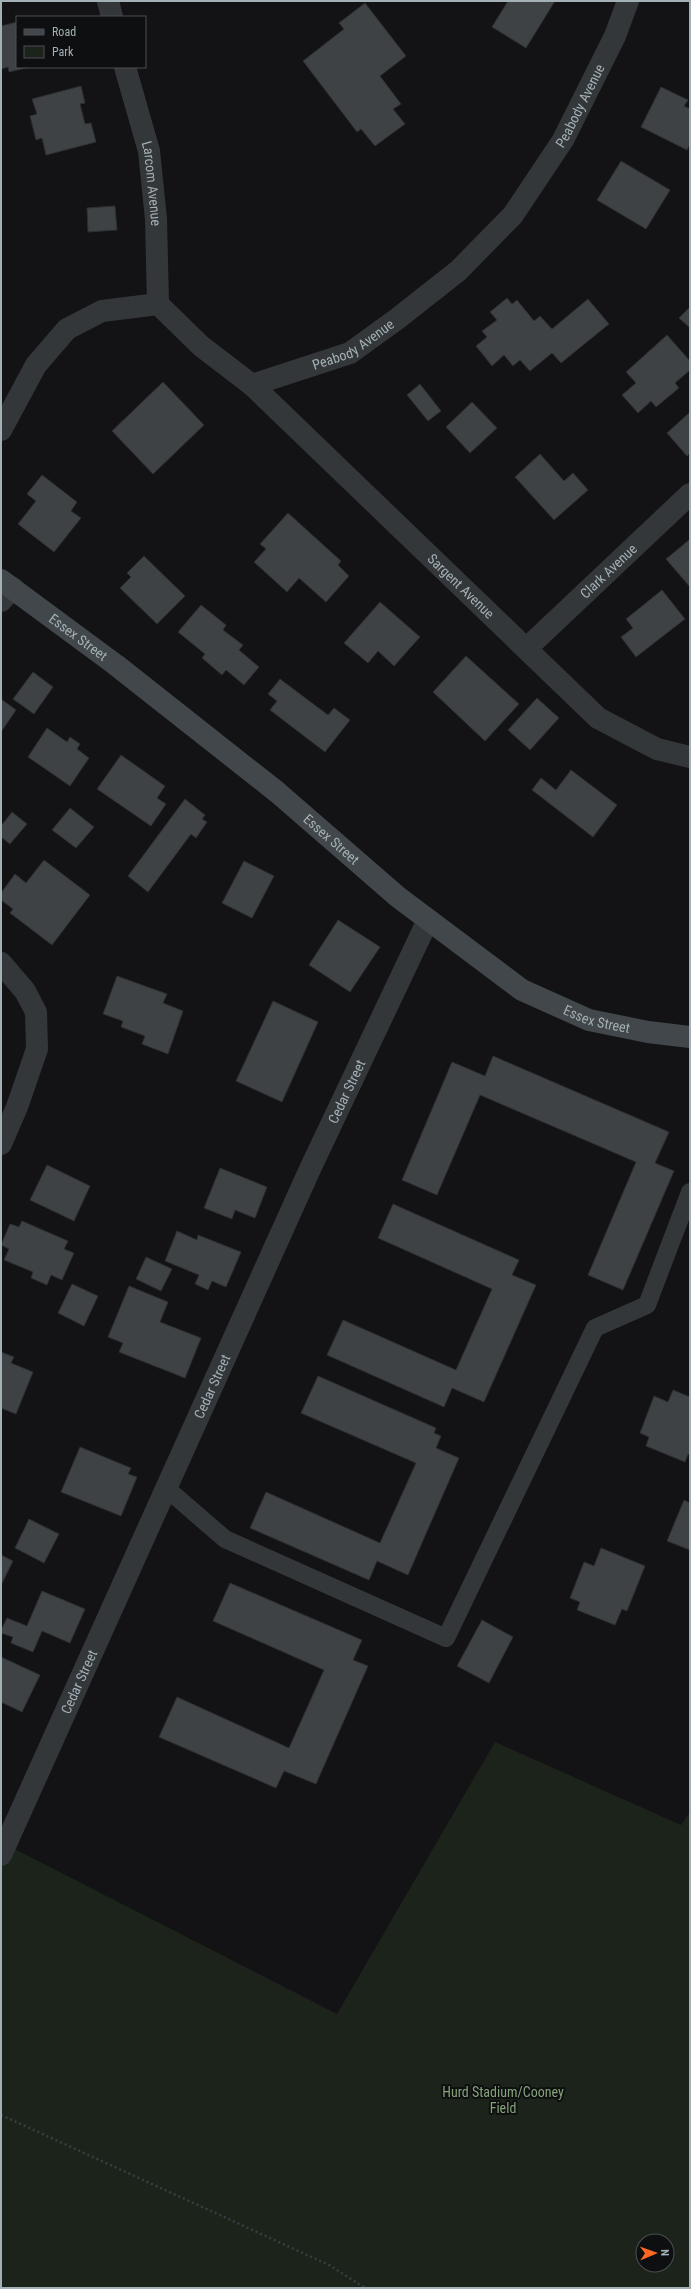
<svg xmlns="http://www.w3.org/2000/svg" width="691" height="2289" viewBox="0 0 691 2289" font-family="'Roboto Condensed',sans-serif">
	<rect width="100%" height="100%" fill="#131315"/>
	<path fill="#1c231b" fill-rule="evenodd" d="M495,1742L681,1825L690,1812V2288H1V1842L337,2014ZM643,2241H667V2265H643Z"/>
	<g fill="#3f4245" stroke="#2d2e31">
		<polygon points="508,1 555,1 526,48 492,27"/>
		<polygon points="365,3 406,56 380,76 401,104 393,109 405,124 375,146 361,129 357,132 303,61 344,29 339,23"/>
		<polygon points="17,22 17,67 30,67 9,72 8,67 1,69 1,26"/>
		<polygon points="81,86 85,103 80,104 85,124 91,123 96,142 46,155 42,138 36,140 30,116 37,114 32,99"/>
		<polygon points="661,87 688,100 684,106 690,109 690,144 687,150 641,127"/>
		<polygon points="621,161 670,190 646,229 597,200"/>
		<polygon points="115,206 117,230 88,232 87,208"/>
		<polygon points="507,298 512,304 517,300 534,321 540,316 552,329 588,299 609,324 561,363 552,353 530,371 520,360 513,366 504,355 492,366 476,346 487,337 482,331 497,320 490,312"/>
		<polygon points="690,307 690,328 679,318"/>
		<polygon points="667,335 690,361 690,370 675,383 679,388 656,407 651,401 638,413 622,395 636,383 626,372"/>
		<polygon points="163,382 204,425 153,474 112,431"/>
		<polygon points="420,384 441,411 428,421 407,395"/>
		<polygon points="472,402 497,428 470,453 446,427"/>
		<polygon points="690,412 690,453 687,456 667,433"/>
		<polygon points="540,454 564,481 573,473 588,490 554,520 515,477"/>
		<polygon points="42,475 77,502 71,511 81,518 54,552 18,524 36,501 27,494"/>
		<polygon points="288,513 341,561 338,565 349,576 326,602 299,578 287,592 254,562 266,549 260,544"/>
		<polygon points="689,540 690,541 690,587 666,559"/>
		<polygon points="144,556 185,596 157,624 120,588 131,577 127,573"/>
		<polygon points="662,590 685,619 636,657 621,637 633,628 626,619"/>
		<polygon points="380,602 420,637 394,666 378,651 368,663 344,643"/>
		<polygon points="201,605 226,625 223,630 243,645 239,650 259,667 244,685 226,670 222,675 202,658 205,654 178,632"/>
		<polygon points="466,656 519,704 485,741 433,692"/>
		<polygon points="33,672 53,687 34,714 13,699"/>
		<polygon points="280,679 328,715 334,708 350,720 325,752 270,710 277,701 268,694"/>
		<polygon points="537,698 559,718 530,750 508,730"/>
		<polygon points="1,699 16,710 1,732"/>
		<polygon points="47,728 67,742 70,737 80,744 77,749 89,758 70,786 28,757"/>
		<polygon points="121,755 165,786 157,798 166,804 151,826 97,789"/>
		<polygon points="571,770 617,805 593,837 532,790 541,778 556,790"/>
		<polygon points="185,799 205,815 202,819 207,822 196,838 191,834 148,892 128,876"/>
		<polygon points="70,808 94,827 76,848 52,830"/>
		<polygon points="12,812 27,824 10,844 1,837 1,826"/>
		<polygon points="44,860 90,895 52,945 10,913 13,909 1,900 1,893 15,874 26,883"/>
		<polygon points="244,861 274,876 252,918 222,903"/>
		<polygon points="338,920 380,947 350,992 309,965"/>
		<polygon points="117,976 167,994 163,1003 183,1011 168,1054 142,1044 145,1036 121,1027 123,1021 103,1014"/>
		<polygon points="273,1001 318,1022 282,1102 236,1081"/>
		<polygon points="493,1056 669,1132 655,1163 674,1171 623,1290 588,1275 636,1162 480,1095 437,1195 402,1180 452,1062 485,1076"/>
		<polygon points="47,1165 90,1186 74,1221 30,1200"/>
		<polygon points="220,1168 267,1187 255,1218 235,1210 232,1219 204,1208"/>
		<polygon points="393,1204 519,1260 512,1275 536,1285 484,1402 452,1388 444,1407 327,1355 343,1320 456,1370 492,1289 378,1238"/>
		<polygon points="22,1221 68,1241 64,1249 74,1253 62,1280 51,1275 47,1285 31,1278 33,1272 4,1260 9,1249 1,1245 10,1224 19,1227"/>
		<polygon points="177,1231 197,1240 198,1235 241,1252 226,1287 212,1281 208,1290 195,1284 199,1275 165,1261"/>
		<polygon points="146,1257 172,1269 161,1291 136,1279"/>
		<polygon points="72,1284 98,1296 84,1326 58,1313"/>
		<polygon points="129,1286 168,1302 160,1322 201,1338 185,1378 119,1352 123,1343 108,1337"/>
		<polygon points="1,1352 14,1357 11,1363 33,1372 16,1414 1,1408"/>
		<polygon points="318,1376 436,1428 434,1433 441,1436 436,1448 459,1458 408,1575 377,1561 369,1580 250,1528 266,1492 380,1543 416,1463 301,1413"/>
		<polygon points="673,1390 690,1397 690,1455 688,1454 685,1462 646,1446 649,1437 640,1433 654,1396 668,1402"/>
		<polygon points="80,1447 131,1468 128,1474 137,1477 121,1516 61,1492"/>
		<polygon points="684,1500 690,1503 690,1550 667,1541"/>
		<polygon points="29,1519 59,1534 44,1563 15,1548"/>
		<polygon points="601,1548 645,1566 627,1611 622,1609 615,1625 577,1610 580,1602 570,1598 584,1562 594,1566"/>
		<polygon points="1,1555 13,1561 1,1585"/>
		<polygon points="230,1583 362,1640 353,1660 368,1666 316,1784 284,1771 276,1788 159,1737 177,1697 289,1748 324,1670 213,1621"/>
		<polygon points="42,1591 85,1609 70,1643 42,1631 33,1652 11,1643 13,1637 1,1633 1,1630 7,1618 27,1626"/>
		<polygon points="482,1620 513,1637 489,1683 457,1666"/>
		<polygon points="1,1657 40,1675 22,1712 1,1702"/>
	</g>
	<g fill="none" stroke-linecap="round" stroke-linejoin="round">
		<polyline stroke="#393e41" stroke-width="2.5" stroke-dasharray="2 3" stroke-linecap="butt" points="1,2115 329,2265 365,2288"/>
		<polyline stroke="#34373a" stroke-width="18" points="166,1488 225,1539 446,1638 595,1328 647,1305 690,1192"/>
		<g stroke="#34373a" stroke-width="22">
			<polyline points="108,1 112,17"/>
			<path id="s1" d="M125,67L149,151L156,219L158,304"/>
			<path id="s2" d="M252,385L598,718L657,749L690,757"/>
			<path id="s3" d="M1,430L36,365L67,329L102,311L158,304L201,346L252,385L350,353L397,319L458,271L513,215L563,140L615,36L628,1"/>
			<polyline points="1,601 13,588"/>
			<path id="s4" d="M527,648L690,494"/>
			<polyline points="1,963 25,991 36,1012 37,1049 17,1107 1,1144"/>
			<path id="s5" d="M1,1855L310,1169L428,920"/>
		</g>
		<path stroke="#41474a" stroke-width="22" id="s6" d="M1,580L116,665L277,792L398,897L522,990L589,1020L648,1032L690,1037"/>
	</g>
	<g text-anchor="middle" stroke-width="4" stroke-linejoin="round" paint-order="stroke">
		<g font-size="14" fill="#a3b0b6" stroke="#0e0f10">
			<text dy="5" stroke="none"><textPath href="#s3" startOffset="787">Peabody Avenue</textPath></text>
			<text dy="5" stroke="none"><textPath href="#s1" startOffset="120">Larcom Avenue</textPath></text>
			<text dy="5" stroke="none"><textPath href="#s3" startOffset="451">Peabody Avenue</textPath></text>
			<text dy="5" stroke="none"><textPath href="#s4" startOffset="112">Clark Avenue</textPath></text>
			<text dy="5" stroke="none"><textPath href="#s2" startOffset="290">Sargent Avenue</textPath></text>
			<text dy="5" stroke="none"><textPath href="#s6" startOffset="96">Essex Street</textPath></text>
			<text dy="5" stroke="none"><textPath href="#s6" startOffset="420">Essex Street</textPath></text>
			<text dy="5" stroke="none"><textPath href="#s6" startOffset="744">Essex Street</textPath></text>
			<text dy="5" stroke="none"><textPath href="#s5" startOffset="838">Cedar Street</textPath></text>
			<text dy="5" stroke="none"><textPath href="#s5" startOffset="514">Cedar Street</textPath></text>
			<text dy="5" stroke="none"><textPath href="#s5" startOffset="190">Cedar Street</textPath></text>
		</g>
		<g font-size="14" fill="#85a379" stroke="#0e0f10">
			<text x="503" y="2097">Hurd Stadium/Cooney<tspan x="503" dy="16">Field</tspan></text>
		</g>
	</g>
	<rect width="691" height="2289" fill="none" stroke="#a3b0b6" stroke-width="4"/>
	<rect x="16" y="16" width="130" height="52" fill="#0e0f10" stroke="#4a4f52"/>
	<rect x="24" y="29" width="20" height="6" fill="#41474a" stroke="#4a4f52"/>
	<text x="52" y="36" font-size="12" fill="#a3b0b6">Road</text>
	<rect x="24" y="46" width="20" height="12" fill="#1c231b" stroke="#4a4f52"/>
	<text x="52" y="56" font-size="12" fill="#a3b0b6">Park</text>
	<g transform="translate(655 2253) rotate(88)"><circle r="19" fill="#0e0f10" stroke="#4a4f52"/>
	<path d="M0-3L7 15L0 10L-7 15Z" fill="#ff6821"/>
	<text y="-6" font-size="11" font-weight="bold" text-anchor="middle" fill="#a3b0b6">N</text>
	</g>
</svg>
